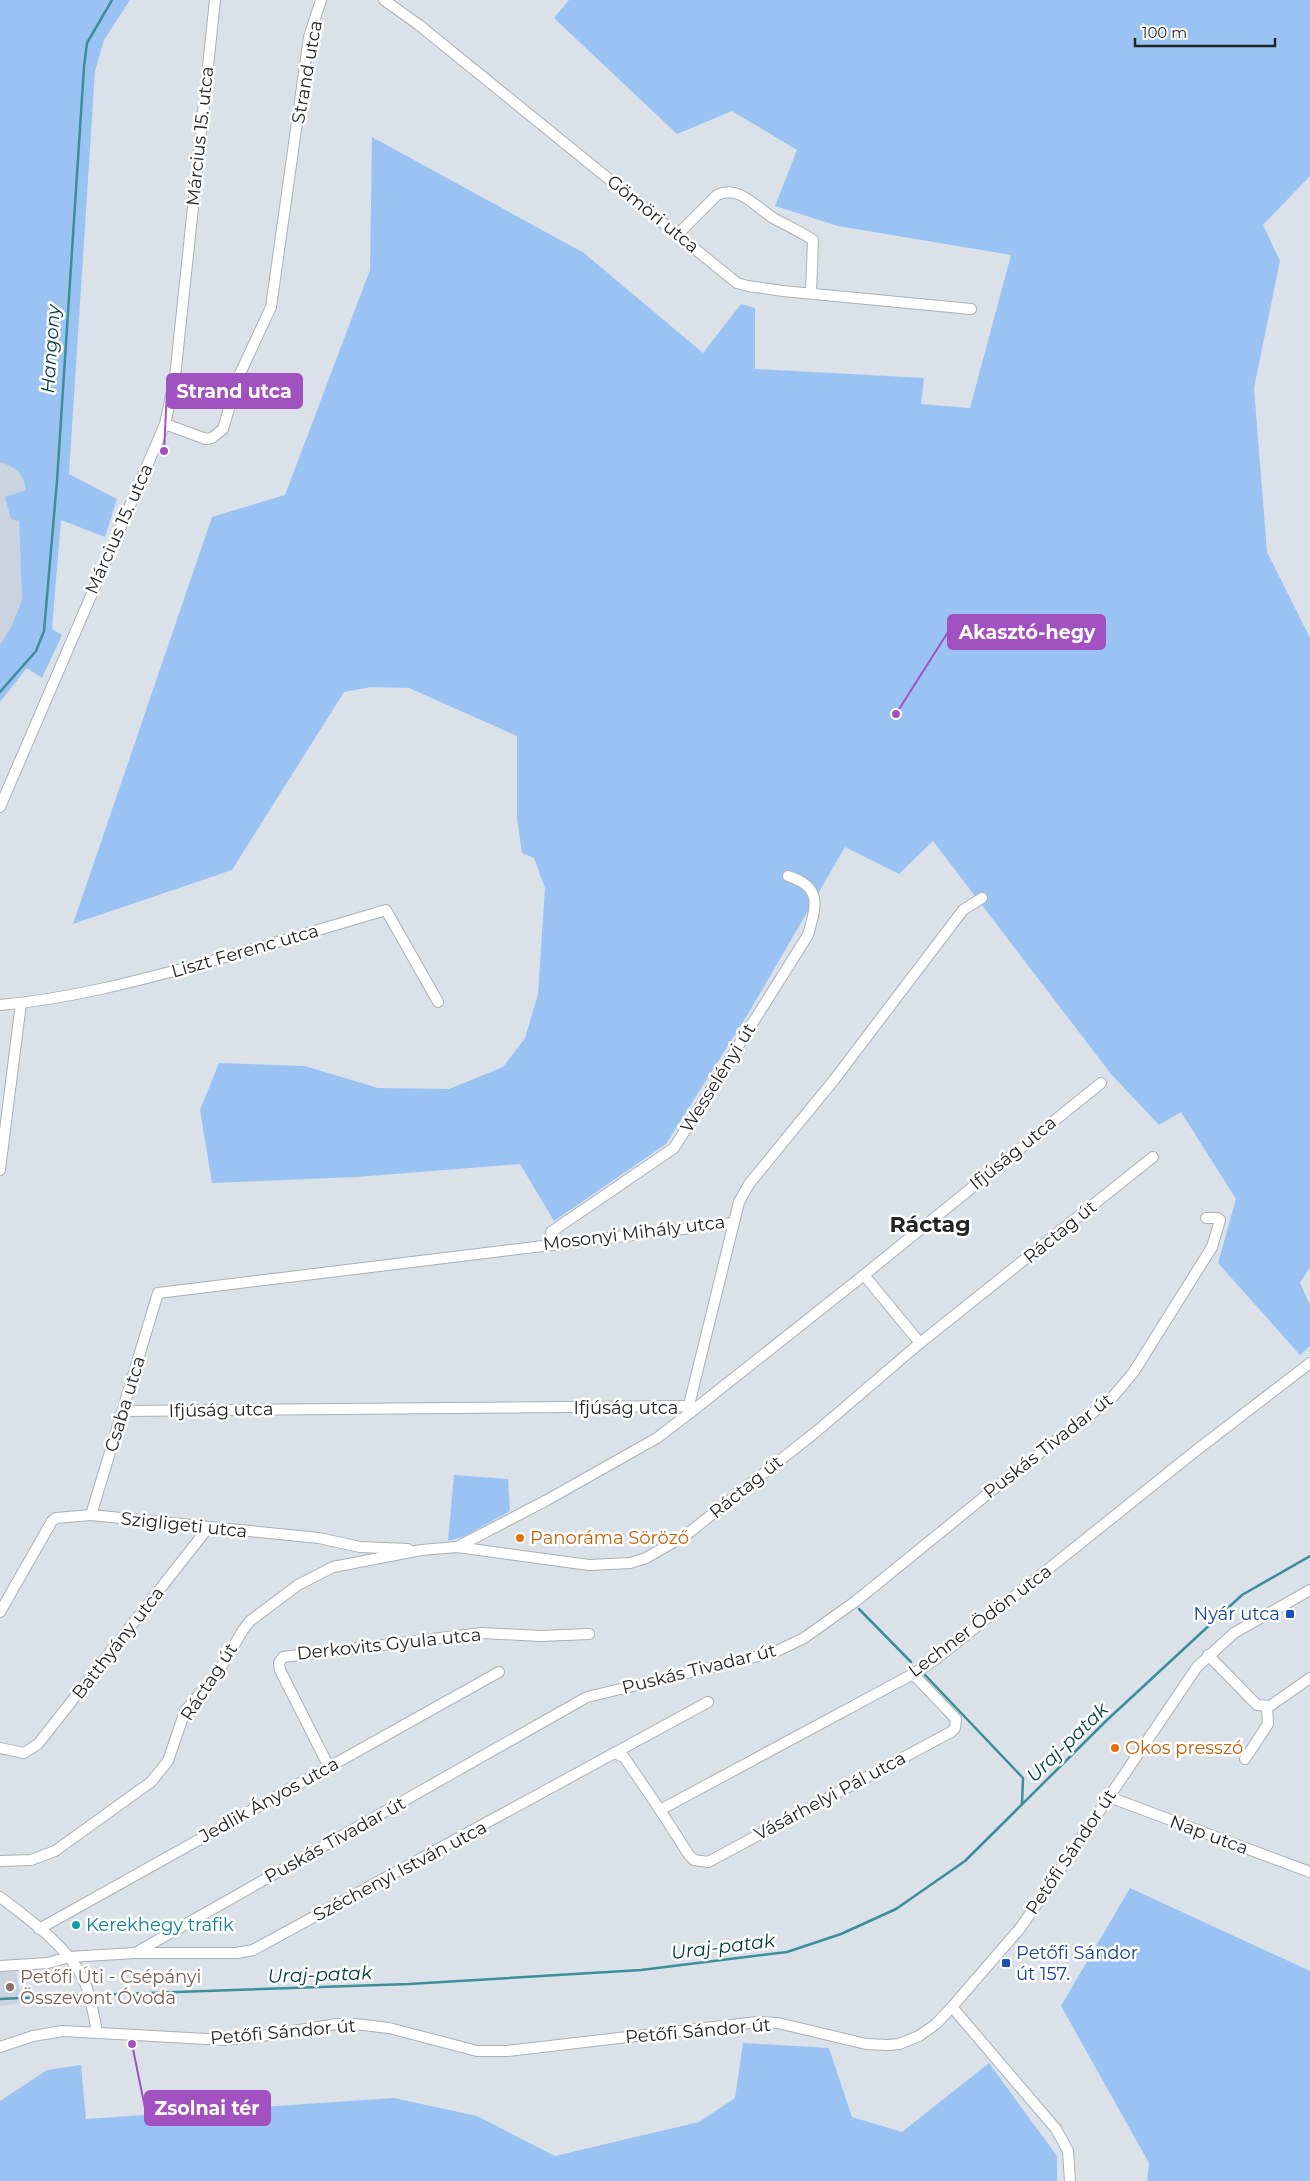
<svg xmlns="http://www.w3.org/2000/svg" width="1310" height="2181" viewBox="0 0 1310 2181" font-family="Montserrat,sans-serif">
	<rect width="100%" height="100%" fill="#dbe1e8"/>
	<g fill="#cad4e1">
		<polygon points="0,462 12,466 24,476 26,490 19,521 22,600 12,625 0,645"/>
		<polygon points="15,1969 23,2003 0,2006 0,1971"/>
	</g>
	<g fill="#9ac3f3">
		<path d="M0,0H130L104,40L95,71L69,474L117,499L105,537L61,520L52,629L62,635L42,678L27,668L0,702V645L12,625L22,600L19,521L11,519L5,497L26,490C23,472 17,468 0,462Z"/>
		<polygon points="569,0 1310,0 1310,176 1263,225 1280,261 1254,388 1267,552 1310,638 1310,1267 1300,1283 1310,1305 1310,1346 1300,1355 1218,1263 1236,1199 1181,1112 1159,1125 1111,1074 933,841 899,874 845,847 748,1014 666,1144 554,1221 520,1164 357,1177 212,1183 200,1110 219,1063 305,1066 378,1088 449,1089 503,1067 525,1038 538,994 545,888 534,858 522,853 517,819 517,736 409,688 371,687 344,692 232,870 73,924 212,517 285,495 370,270 372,137 584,253 703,353 741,304 755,308 755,369 924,378 921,404 970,408 1011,255 838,226 775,206 797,150 732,111 677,134 554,18"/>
		<polygon points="454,1475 508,1479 510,1511 463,1537 448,1541"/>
		<polygon points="1130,1888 1310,1971 1310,2181 1147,2181 1149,2163 1061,2006"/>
		<polygon points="743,2043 829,2048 852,2117 902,2132 989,2063 1057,2156 1057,2181 0,2181 0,2101 47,2070 81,2065 86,2119 394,2098 477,2116 555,2156 699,2122 735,2098"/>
	</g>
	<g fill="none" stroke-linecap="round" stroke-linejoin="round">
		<g stroke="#3a8f98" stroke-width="2.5">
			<polyline points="0,692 36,651 44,631 57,481 84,67 87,43 112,0"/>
			<polyline points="859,1609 911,1662"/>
			<polyline points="925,1675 1023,1778 1022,1804"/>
			<polyline points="91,1995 409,1984 641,1970 787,1952 841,1934 896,1909 965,1861 1107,1720 1242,1595 1310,1556"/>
			<polyline points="0,1999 86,1995"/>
		</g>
		<g stroke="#abb0b7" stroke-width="12">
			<g id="minor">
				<polyline points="384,0 419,25 737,283 748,286 783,291 971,309"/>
				<path d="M678,234L717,195C740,184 757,209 775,219C788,226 801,232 813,240L811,293"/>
				<polyline points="165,424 206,439 212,438 223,429 238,378 271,307 309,37 321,0"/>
				<polyline points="0,807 165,424 175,377 215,0"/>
				<path d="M0,1005C69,999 137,981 204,963C265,946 325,928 386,910L438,1002"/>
				<polyline points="0,1170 21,1003"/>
				<path d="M554,1244L551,1232L674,1148L808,935C816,906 823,887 788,876"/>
				<polyline points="864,1275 920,1343"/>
				<polyline points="124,1411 684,1406 691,1412 864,1275 1101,1083"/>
				<polyline points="91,1515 158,1293 732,1223"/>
				<polyline points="457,1547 547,1500 657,1438 691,1412 690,1401 739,1202 749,1184 834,1080 963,910 982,898"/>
				<polyline points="0,1612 52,1521 56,1518 91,1515 319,1538 360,1547 408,1549"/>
				<polyline points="1208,1655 1257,1705 1270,1706 1310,1678"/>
				<polyline points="0,1748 24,1753 38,1744 208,1528"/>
				<polyline points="614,1753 624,1757 660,1810 913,1674 936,1659 1198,1449 1310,1363"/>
				<polyline points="1245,1759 1268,1724 1267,1707"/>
				<polyline points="329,1767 280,1670 279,1663 283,1657 482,1633 541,1636 589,1634"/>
				<polyline points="1109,1797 1310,1872"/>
				<polyline points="660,1810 689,1855 694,1860 708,1862 951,1732 955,1728 956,1719 913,1674"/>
				<polyline points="0,1861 31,1860 55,1851 151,1782 168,1761 185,1711 217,1674 243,1630 250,1621 298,1585 333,1567 421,1550 457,1547 589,1565 630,1563 646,1558 686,1535 817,1431 920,1343 1153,1157"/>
				<path d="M0,1897C28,1918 72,1950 85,1983C91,1998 94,2016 97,2032"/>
				<polyline points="39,1929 499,1672"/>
				<polyline points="135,1953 587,1697 775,1652 804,1638 856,1601 1016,1471 1111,1399 1133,1373 1212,1247 1220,1220 1217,1218 1206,1218"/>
				<polyline points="0,1966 48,1963 69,1957 135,1953 237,1953 253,1950 708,1702"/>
				<polyline points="952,2007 1056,2129 1068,2151 1070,2181"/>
				<polyline points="0,2047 33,2036 63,2031 225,2040 255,2037 337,2024 355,2024 389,2028 477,2051 507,2051 757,2022 778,2023 866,2044 888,2045 899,2044 919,2036 936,2024 952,2007 1021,1927 1197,1667 1234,1633 1310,1590"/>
			</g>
		</g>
		<use href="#minor" stroke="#fff" stroke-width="10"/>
	</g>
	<g fill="#e8710a" stroke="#fff" stroke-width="2">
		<circle cx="520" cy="1538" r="5"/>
		<circle cx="1115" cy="1748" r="5"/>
	</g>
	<g fill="#1a4fb4" stroke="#fff" stroke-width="2">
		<rect x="1285" y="1609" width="10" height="10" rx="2.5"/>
		<rect x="1001" y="1958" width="10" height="10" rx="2.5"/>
	</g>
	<circle fill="#0f9aa8" stroke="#fff" stroke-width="2" cx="76" cy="1925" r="5"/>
	<circle fill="#8d6e63" stroke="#fff" stroke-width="2" cx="10" cy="1987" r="5"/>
	<g text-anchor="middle" stroke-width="5" stroke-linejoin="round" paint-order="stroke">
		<g font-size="18" fill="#222426" stroke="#fff">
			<text transform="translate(307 72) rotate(-80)" y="6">Strand utca</text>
			<text transform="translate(200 136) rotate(-84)" y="6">Március 15. utca</text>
			<text transform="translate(653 214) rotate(39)" y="6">Gömöri utca</text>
			<text transform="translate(119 529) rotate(-66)" y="6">Március 15. utca</text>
			<text transform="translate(245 951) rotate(-16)" y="6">Liszt Ferenc utca</text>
			<text transform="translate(718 1078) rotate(-58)" y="6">Wesselényi út</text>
			<text transform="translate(1013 1153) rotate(-39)" y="6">Ifjúság utca</text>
			<text transform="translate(1060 1232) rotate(-39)" y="6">Ráctag út</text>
			<text transform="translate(634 1233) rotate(-7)" y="6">Mosonyi Mihály utca</text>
			<text transform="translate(125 1404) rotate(-73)" y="6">Csaba utca</text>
			<text x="626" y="1414">Ifjúság utca</text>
			<text transform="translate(221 1410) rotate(-1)" y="6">Ifjúság utca</text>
			<text transform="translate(1048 1446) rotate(-38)" y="6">Puskás Tivadar út</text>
			<text transform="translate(746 1487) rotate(-39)" y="6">Ráctag út</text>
			<text transform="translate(184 1525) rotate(6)" y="6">Szigligeti utca</text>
			<text transform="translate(980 1621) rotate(-37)" y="6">Lechner Ödön utca</text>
			<text transform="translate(118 1643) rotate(-52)" y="6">Batthyány utca</text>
			<text transform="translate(389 1644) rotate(-6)" y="6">Derkovits Gyula utca</text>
			<text transform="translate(699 1669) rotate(-14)" y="6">Puskás Tivadar út</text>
			<text transform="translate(209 1682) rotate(-57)" y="6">Ráctag út</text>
			<text transform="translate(830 1796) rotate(-28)" y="6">Vásárhelyi Pál utca</text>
			<text transform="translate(269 1800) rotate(-29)" y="6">Jedlik Ányos utca</text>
			<text transform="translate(1209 1835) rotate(20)" y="6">Nap utca</text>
			<text transform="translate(335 1840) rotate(-29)" y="6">Puskás Tivadar út</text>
			<text transform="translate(1071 1852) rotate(-56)" y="6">Petőfi Sándor út</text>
			<text transform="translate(400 1871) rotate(-28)" y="6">Széchenyi István utca</text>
			<text transform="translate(698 2031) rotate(-5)" y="6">Petőfi Sándor út</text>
			<text transform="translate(283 2032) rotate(-5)" y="6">Petőfi Sándor út</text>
		</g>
		<g font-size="18" fill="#c56008" stroke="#fff" text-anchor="start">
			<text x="530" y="1544">Panoráma Söröző</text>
			<text x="1125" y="1754">Okos presszó</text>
		</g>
		<g font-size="18" fill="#164399" stroke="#fff" text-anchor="end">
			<text x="1280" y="1620">Nyár utca</text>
			<text x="1016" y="1959" text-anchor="start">Petőfi Sándor<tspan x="1016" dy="21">út 157.</tspan></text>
		</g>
		<g font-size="18" fill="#0d838f" stroke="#fff" text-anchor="start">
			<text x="86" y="1931">Kerekhegy trafik</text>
		</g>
		<g font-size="18" fill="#785e54" stroke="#fff" text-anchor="start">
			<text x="20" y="1983">Petőfi Úti - Csépányi<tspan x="20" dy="21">Összevont Óvoda</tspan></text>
		</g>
		<g font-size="19" font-style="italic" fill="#003b40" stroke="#fff">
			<text transform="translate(50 349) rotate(-86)" y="7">Hangony</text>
			<text transform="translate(1067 1742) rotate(-44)" y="7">Uraj-patak</text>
			<text transform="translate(723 1946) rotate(-7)" y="7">Uraj-patak</text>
			<text transform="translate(320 1974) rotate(-2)" y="7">Uraj-patak</text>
		</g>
		<g font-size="22" font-weight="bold" fill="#222426" stroke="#fff">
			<text x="930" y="1232">Ráctag</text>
		</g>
	</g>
	<path fill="none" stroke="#a251c0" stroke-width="2" d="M164 451L167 391M896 714L948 632M132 2044L145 2108"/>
	<g fill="#a251c0" stroke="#fff" stroke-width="2">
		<circle cx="164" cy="451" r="5"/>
		<circle cx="896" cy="714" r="5"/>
		<circle cx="132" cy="2044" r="5"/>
	</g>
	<g fill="#a251c0" stroke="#a251c0" stroke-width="2">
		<rect x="167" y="374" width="135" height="34" rx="5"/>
		<rect x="948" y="615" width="157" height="34" rx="5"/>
		<rect x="145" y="2091" width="125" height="34" rx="5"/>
	</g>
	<g font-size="19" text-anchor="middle" font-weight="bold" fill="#fff">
		<text x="234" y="398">Strand utca</text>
		<text x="1027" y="639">Akasztó-hegy</text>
		<text x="207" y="2115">Zsolnai tér</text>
	</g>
	<path d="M1135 38v8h140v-8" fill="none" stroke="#222426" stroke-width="2.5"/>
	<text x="1142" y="38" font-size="15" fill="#222426" stroke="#ffffff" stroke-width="4" paint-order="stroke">100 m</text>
</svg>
